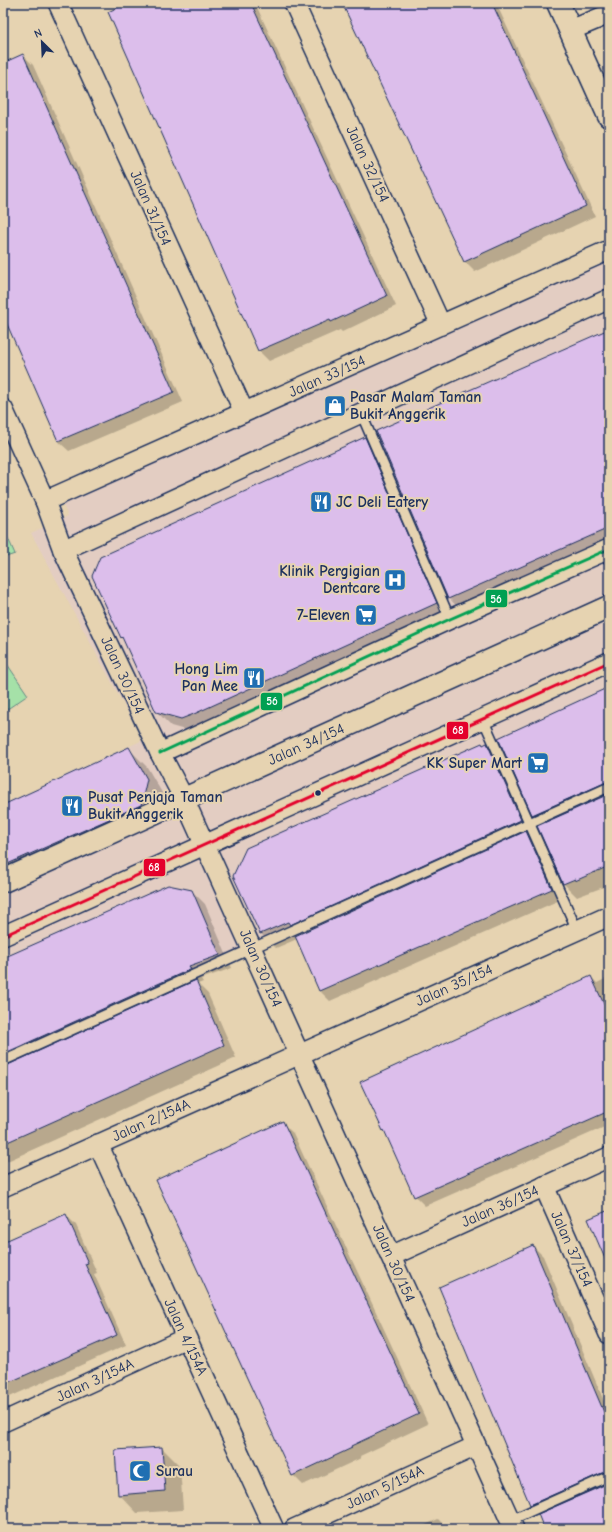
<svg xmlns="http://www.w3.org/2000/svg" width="612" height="1532" viewBox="0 0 612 1532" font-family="'Comic Neue',sans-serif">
	<rect width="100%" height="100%" fill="#e6d3b1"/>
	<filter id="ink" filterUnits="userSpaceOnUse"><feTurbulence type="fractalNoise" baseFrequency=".025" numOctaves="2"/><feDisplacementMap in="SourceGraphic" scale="8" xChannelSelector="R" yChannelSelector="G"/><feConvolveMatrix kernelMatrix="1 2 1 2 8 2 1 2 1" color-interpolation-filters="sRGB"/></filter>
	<g filter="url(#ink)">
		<polygon fill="#e3cdc2" points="609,252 609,794 3,1064 3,804 143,740 31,533 68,516 62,503"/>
		<g fill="#a5e1a8" stroke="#608883">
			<polygon points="3,527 15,554 3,558"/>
			<polygon points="3,658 28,695 3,712"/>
		</g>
		<g fill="#0003">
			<polygon points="129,3 255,3 396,306 342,332 340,330 269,361 259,351"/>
			<polygon points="344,3 496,3 595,216 475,272 465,262"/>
			<polygon points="23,55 33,65 183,402 69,451 58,441 3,312 3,64"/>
			<polygon points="609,330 609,549 463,613 449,598"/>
			<polygon points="364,438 379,452 451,618 196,733 171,726 156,711 125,640 93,576"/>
			<polygon points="609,687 609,885 577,897 564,884 543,824 533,814 499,739"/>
			<polygon points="487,744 502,759 562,899 330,1001 320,991 297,939 276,948 261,934 234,876"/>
			<polygon points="129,749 147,767 165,798 159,823 3,892 3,806"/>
			<polygon points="192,891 205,904 232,968 201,979 203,982 198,984 208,994 236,1058 3,1163 3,959"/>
			<polygon points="591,977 597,983 609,977 609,1125 425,1206 415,1196 387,1134 383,1130"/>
			<polygon points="282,1123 293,1133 428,1424 360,1456 361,1458 303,1485 293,1475"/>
			<polygon points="66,1215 76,1225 97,1273 94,1274 126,1345 3,1400 3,1243"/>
			<polygon points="533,1246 543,1256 609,1413 609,1529 545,1529 541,1514 531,1504"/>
			<polygon points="162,1448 180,1466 183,1510 137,1513 119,1494"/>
			<polygon points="438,1519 448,1529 417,1529"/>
		</g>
		<g fill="#dcbeeb" stroke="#1b2f5e">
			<polygon points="127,3 251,3 387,296 331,322 330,320 258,351 108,12"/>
			<polygon points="342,3 492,3 586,206 464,262"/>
			<polygon points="23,54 174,392 58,441 3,315 3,63"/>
			<polygon points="609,329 609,528 448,599 376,431"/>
			<polygon points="365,437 437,603 194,714 181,719 156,712 122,637 121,638 92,576 100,557"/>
			<polygon points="609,687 609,781 532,815 498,738"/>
			<polygon points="482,743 483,745 487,743 521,820 290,925 288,922 260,934 233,876 246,848"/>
			<polygon points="129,747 147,779 141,805 3,866 3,805"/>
			<polygon points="609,794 609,866 575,881 575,879 563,884 537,826"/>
			<polygon points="526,831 552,889 319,991 295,936"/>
			<polygon points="168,885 192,890 220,955 189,966 191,969 3,1054 3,958"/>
			<polygon points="591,976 609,1015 609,1111 414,1197 384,1130 383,1131 360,1082"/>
			<polygon points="196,980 224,1045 3,1144 3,1067"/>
			<polygon points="283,1121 419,1414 351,1446 352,1448 292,1476 156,1180"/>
			<polygon points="609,1210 609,1268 588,1219"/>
			<polygon points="66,1214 88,1263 85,1264 117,1335 3,1385 3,1242"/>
			<polygon points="533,1245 609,1424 609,1470 530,1505 439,1287"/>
			<polygon points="162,1447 165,1491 118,1495 115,1450"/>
			<polygon points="609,1483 609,1529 544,1529 538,1514"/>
		</g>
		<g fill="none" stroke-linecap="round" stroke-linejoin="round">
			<g stroke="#1b2f5e" stroke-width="12">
				<g id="service">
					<polyline points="361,413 450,619"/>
					<polyline points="483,719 577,930"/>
					<polyline points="3,1061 609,787"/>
					<polyline points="511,1520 609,1476"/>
				</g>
			</g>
			<g stroke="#1b2f5e" stroke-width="22">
				<g id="minor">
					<polyline points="58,3 244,412"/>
					<polyline points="294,3 441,325"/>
					<polyline points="571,30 609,14"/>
					<polyline points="3,409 45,501 63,550 160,753 184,799 514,1529"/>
					<polyline points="45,501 609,250"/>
					<polyline points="63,550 609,299"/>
					<polyline points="160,753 450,619 609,549"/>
					<polyline points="3,936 609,662"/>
					<polyline points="98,1144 274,1529"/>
					<polyline points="544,1186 609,1334"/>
					<polyline points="3,1187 609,916"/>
					<polyline points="391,1256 609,1157"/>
					<polyline points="3,1422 186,1338"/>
					<polyline points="294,1529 476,1446"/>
				</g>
			</g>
			<g stroke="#1b2f5e" stroke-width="25">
				<g id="tertiary">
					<polyline points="558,3 609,116"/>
					<polyline points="3,881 609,607"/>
				</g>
			</g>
			<use href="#service" stroke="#e6d3b1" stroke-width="9"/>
			<use href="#minor" stroke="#e6d3b1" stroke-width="19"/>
			<use href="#tertiary" stroke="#e6d3b1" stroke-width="22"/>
			<g stroke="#e6d3b1" stroke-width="6">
				<polyline id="bus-1" points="160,753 450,619 609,549"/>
			</g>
			<g stroke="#e6d3b1" stroke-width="6">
				<polyline id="bus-2" points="3,936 609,662"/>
			</g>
			<use href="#bus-1" stroke="#01a052" stroke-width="3"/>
			<use href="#bus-2" stroke="#e4002b" stroke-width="3"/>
		</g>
	</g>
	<defs>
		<g id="shop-square" transform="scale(1.15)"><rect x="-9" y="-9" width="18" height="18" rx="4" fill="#1f6fb2" stroke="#e6d3b1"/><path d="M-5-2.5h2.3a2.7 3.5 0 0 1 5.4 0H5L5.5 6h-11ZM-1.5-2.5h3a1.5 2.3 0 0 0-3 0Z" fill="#fff"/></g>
		<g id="restaurant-square" transform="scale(1.15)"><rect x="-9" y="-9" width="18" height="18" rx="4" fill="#1f6fb2" stroke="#e6d3b1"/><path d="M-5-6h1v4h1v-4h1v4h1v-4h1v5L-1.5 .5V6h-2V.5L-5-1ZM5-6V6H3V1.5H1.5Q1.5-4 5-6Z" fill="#fff"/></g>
		<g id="hospital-square" transform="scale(1.15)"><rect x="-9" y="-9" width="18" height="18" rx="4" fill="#1f6fb2" stroke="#e6d3b1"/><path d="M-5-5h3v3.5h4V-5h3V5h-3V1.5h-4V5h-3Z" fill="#fff"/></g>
		<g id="supermarket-square" transform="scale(1.15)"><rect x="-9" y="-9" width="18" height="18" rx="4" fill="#1f6fb2" stroke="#e6d3b1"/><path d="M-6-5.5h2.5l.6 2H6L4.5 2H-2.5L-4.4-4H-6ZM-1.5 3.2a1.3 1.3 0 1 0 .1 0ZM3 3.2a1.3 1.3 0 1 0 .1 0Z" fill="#fff"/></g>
		<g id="mosque-square" transform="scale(1.15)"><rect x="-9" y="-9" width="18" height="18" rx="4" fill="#1f6fb2" stroke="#e6d3b1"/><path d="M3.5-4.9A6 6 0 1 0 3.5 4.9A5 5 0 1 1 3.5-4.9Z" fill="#fff"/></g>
	</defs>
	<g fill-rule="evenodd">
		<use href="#shop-square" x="335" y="406"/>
		<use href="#restaurant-square" x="321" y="502"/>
		<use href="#hospital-square" x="395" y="580"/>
		<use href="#supermarket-square" x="366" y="615"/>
		<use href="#restaurant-square" x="254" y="678"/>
		<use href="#supermarket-square" x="538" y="763"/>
		<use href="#restaurant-square" x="72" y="806"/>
		<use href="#mosque-square" x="140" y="1471"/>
	</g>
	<circle fill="#1b2f5e" stroke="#e6d3b1" stroke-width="1.5" cx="318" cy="793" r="3.5"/>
	<g text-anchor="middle" stroke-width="4" stroke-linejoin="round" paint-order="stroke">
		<g font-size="15" fill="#1b2f5e" stroke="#e6d3b1">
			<text transform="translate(368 164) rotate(65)" y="5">Jalan 32/154</text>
			<text transform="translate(151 208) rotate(66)" y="5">Jalan 31/154</text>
			<text transform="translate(327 376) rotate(-24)" y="5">Jalan 33/154</text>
			<text transform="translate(123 675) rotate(65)" y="5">Jalan 30/154</text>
			<text transform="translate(306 744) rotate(-24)" y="5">Jalan 34/154</text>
			<text transform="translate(261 968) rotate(66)" y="5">Jalan 30/154</text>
			<text transform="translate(454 985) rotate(-24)" y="5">Jalan 35/154</text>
			<text transform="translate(151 1120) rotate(-24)" y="5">Jalan 2/154A</text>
			<text transform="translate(500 1206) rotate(-24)" y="5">Jalan 36/154</text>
			<text transform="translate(572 1249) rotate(66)" y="5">Jalan 37/154</text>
			<text transform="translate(394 1263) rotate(66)" y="5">Jalan 30/154</text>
			<text transform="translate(186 1337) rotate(65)" y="5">Jalan 4/154A</text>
			<text transform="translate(95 1380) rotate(-25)" y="5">Jalan 3/154A</text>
			<text transform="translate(385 1487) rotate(-25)" y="5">Jalan 5/154A</text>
		</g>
		<g font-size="15" font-weight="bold" fill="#1b2f5e" stroke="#e6d3b1" text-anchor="start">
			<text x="350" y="402">Pasar Malam Taman<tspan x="350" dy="17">Bukit Anggerik</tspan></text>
			<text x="336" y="507">JC Deli Eatery</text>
			<text x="380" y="576" text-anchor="end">Klinik Pergigian<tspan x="380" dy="17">Dentcare</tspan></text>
			<text x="350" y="620" text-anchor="end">7-Eleven</text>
			<text x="238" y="674" text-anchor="end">Hong Lim<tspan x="238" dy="17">Pan Mee</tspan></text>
			<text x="522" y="768" text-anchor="end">KK Super Mart</text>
			<text x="88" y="802">Pusat Penjaja Taman<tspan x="88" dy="17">Bukit Anggerik</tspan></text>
			<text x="156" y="1476">Surau</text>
		</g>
	</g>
	<g stroke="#e6d3b1" stroke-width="1.5">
		<rect x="485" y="589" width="23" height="19" rx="4" fill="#01a052"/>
		<rect x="260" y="692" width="23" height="19" rx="4" fill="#01a052"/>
		<rect x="446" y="721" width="23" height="19" rx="4" fill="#e4002b"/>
		<rect x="143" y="858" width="23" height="19" rx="4" fill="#e4002b"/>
	</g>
	<g font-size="11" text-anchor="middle" font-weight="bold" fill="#fff">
		<text x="496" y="603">56</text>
		<text x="272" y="705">56</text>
		<text x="458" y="734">68</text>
		<text x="154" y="871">68</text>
	</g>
	<rect width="612" height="1532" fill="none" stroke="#e6d3b1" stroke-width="16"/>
	<rect x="8" y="8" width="596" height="1516" fill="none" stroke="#1b2f5e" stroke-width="1.5" filter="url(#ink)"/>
	<g transform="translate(42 42) rotate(336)" stroke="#e6d3b1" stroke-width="3" paint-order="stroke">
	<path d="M0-3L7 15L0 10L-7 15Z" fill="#1b2f5e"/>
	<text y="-6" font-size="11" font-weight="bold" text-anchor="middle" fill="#1b2f5e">N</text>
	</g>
</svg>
